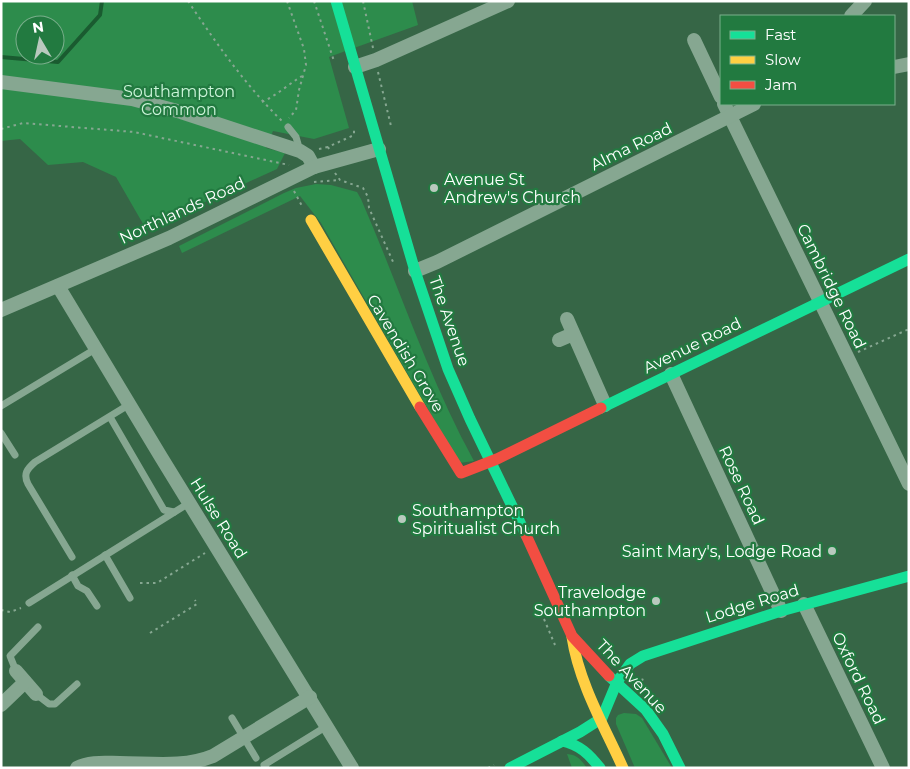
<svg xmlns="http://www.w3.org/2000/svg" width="910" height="769" viewBox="0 0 910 769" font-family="Montserrat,sans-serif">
	<rect width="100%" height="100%" fill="#366646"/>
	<g fill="#2d8c4c" fill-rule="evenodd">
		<path d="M1,1H412L418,25L329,57L349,128L314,139L273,131L266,148L285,153L277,169L146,229L116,177L83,162L48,165L20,139L1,141ZM25,25H55V55H25Z"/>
		<path d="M316,184L331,185L357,192L361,199C399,286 428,377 474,461L459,463L321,223L300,196L182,253L179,246L284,193L296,188Z"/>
		<polygon points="624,713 636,714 642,718 672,768 635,768 616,724 616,718 618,715"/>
		<path d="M567,754C578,755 581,760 587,768H572Z"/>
	</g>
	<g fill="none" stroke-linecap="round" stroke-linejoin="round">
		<polyline stroke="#1a5b30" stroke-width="4" points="1,57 58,62 100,15 102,1"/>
		<g stroke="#86a791" stroke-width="2" stroke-dasharray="2.5 4" stroke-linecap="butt">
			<path d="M188,1C216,43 246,86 282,121"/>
			<polyline points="287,1 304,49 306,65 299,90 296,110 289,118"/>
			<polyline points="314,1 334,61"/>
			<polyline points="363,1 373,48"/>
			<polyline points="378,72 391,126"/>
			<path d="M262,102C277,95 289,84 302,76"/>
			<polyline points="1,129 23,123 134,132 289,165"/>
			<polyline points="319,149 328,147"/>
			<polyline points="329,149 328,147 354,135 354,127"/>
			<polyline points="335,173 340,180 363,188 368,197 369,208 394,264"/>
			<polyline points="314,182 340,180"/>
			<polyline points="294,191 302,206"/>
			<polyline points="858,352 909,329"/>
			<polyline points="140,583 157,583 205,553"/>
			<polyline points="1,610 10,612 21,608"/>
			<polyline points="544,619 555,645"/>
			<polyline points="150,633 197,604 195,600"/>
			<polyline points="642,681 644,675"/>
			<polyline points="488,768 494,765"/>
		</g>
		<g stroke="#86a791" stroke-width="7">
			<polyline points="288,127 296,137 300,151"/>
			<polyline points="1,406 97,348"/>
			<polyline points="110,417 164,510 174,512"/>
			<polyline points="1,433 15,455"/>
			<polyline points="105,555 130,598"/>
			<path d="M72,557L28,484C23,474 27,469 35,462L130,404"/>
			<polyline points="72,575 78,586 87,591 97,606"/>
			<polyline points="29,603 189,503"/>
			<polyline points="16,671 10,656 38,627"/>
			<polyline points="36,694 49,704 55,704 77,684"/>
			<polyline points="232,718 256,758"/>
			<polyline points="266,768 264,765 327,726"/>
		</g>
		<g stroke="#86a791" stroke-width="14">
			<polyline points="851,16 865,1"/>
			<polyline points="694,40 721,97"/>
			<polyline points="355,67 376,60 508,1"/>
			<polyline points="894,67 909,64"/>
			<polyline points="1,82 132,99 181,112 300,151 308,156 314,167"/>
			<polyline points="724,104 909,484"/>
			<polyline points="415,271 437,262 754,104"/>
			<polyline points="58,286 161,457 352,768"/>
			<polyline points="1,310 169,238 314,167 379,149"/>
			<polyline points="567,319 605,405"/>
			<polyline points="559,340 573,334"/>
			<polyline points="671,374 781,611"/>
			<polyline points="804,604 883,768"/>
			<polyline points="16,671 36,694"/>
			<polyline points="1,705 25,682"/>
			<path d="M77,768C90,761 106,763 120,763C150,763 184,768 213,756L310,697"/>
		</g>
		<g stroke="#16e098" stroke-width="11">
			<polyline points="336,1 415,271 448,369 470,419 526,535"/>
			<polyline points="601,408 909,259"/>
			<polyline points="609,676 646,710 663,734 680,768"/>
			<path d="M562,741C580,745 589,754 600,768"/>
			<polyline points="510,768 580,732 602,718 617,682 630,664 643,656 781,611 909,576"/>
		</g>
		<g stroke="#ffcf43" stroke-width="11">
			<polyline points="311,220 420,407"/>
			<path d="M572,637C579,683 604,726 623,768"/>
		</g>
		<g stroke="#f24e42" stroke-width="11">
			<polyline points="420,407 461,473 497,459 601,408"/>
			<polyline points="526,535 572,636 609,676"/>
		</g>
	</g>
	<g fill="#b9c9be" stroke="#227a40" stroke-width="2">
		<circle cx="434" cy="188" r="5"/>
		<circle cx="402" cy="519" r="5"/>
		<circle cx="832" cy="551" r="5"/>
		<circle cx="656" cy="601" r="5"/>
	</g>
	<g text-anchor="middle" stroke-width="4.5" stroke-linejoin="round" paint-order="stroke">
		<g font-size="16" fill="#cdf5da" stroke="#227a40">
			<text x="179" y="97">Southampton<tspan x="179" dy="18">Common</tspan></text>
		</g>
		<g font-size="16" fill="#fff" stroke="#227a40">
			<text transform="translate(631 146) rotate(-26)" y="6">Alma Road</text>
			<text transform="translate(182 210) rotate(-25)" y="6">Northlands Road</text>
			<text transform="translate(832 286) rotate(64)" y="6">Cambridge Road</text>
			<text transform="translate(450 321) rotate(71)" y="6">The Avenue</text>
			<text transform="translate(692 345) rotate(-26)" y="6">Avenue Road</text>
			<text transform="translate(406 353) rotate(59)" y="6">Cavendish Grove</text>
			<text transform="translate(742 485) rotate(65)" y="6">Rose Road</text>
			<text transform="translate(219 518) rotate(58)" y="6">Hulse Road</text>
			<text transform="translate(752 603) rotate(-17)" y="6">Lodge Road</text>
			<text transform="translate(632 676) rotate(47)" y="6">The Avenue</text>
			<text transform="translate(859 678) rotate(64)" y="6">Oxford Road</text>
		</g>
		<g font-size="16" fill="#fff" stroke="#227a40" text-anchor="start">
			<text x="444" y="185">Avenue St<tspan x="444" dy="18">Andrew's Church</tspan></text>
			<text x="412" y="516">Southampton<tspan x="412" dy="18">Spiritualist Church</tspan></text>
			<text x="822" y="557" text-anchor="end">Saint Mary's, Lodge Road</text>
			<text x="646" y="598" text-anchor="end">Travelodge<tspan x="646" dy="18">Southampton</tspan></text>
		</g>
	</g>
	<rect width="910" height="769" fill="none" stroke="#ffffff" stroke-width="5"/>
	<rect x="720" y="15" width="175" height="90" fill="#227a40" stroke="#7aaf8c"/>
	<rect x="730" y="31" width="25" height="8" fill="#16e098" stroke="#7aaf8c"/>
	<text x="765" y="40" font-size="15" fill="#ffffff">Fast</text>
	<rect x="730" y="56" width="25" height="8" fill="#ffcf43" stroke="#7aaf8c"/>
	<text x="765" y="65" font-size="15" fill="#ffffff">Slow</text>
	<rect x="730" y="81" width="25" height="8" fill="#f24e42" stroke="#7aaf8c"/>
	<text x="765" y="90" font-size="15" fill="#ffffff">Jam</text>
	<g transform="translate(40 40) rotate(351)"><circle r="24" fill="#227a40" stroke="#7aaf8c"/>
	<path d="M0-4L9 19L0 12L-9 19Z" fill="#b9c9be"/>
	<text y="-8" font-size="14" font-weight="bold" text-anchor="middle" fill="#ffffff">N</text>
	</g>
</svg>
